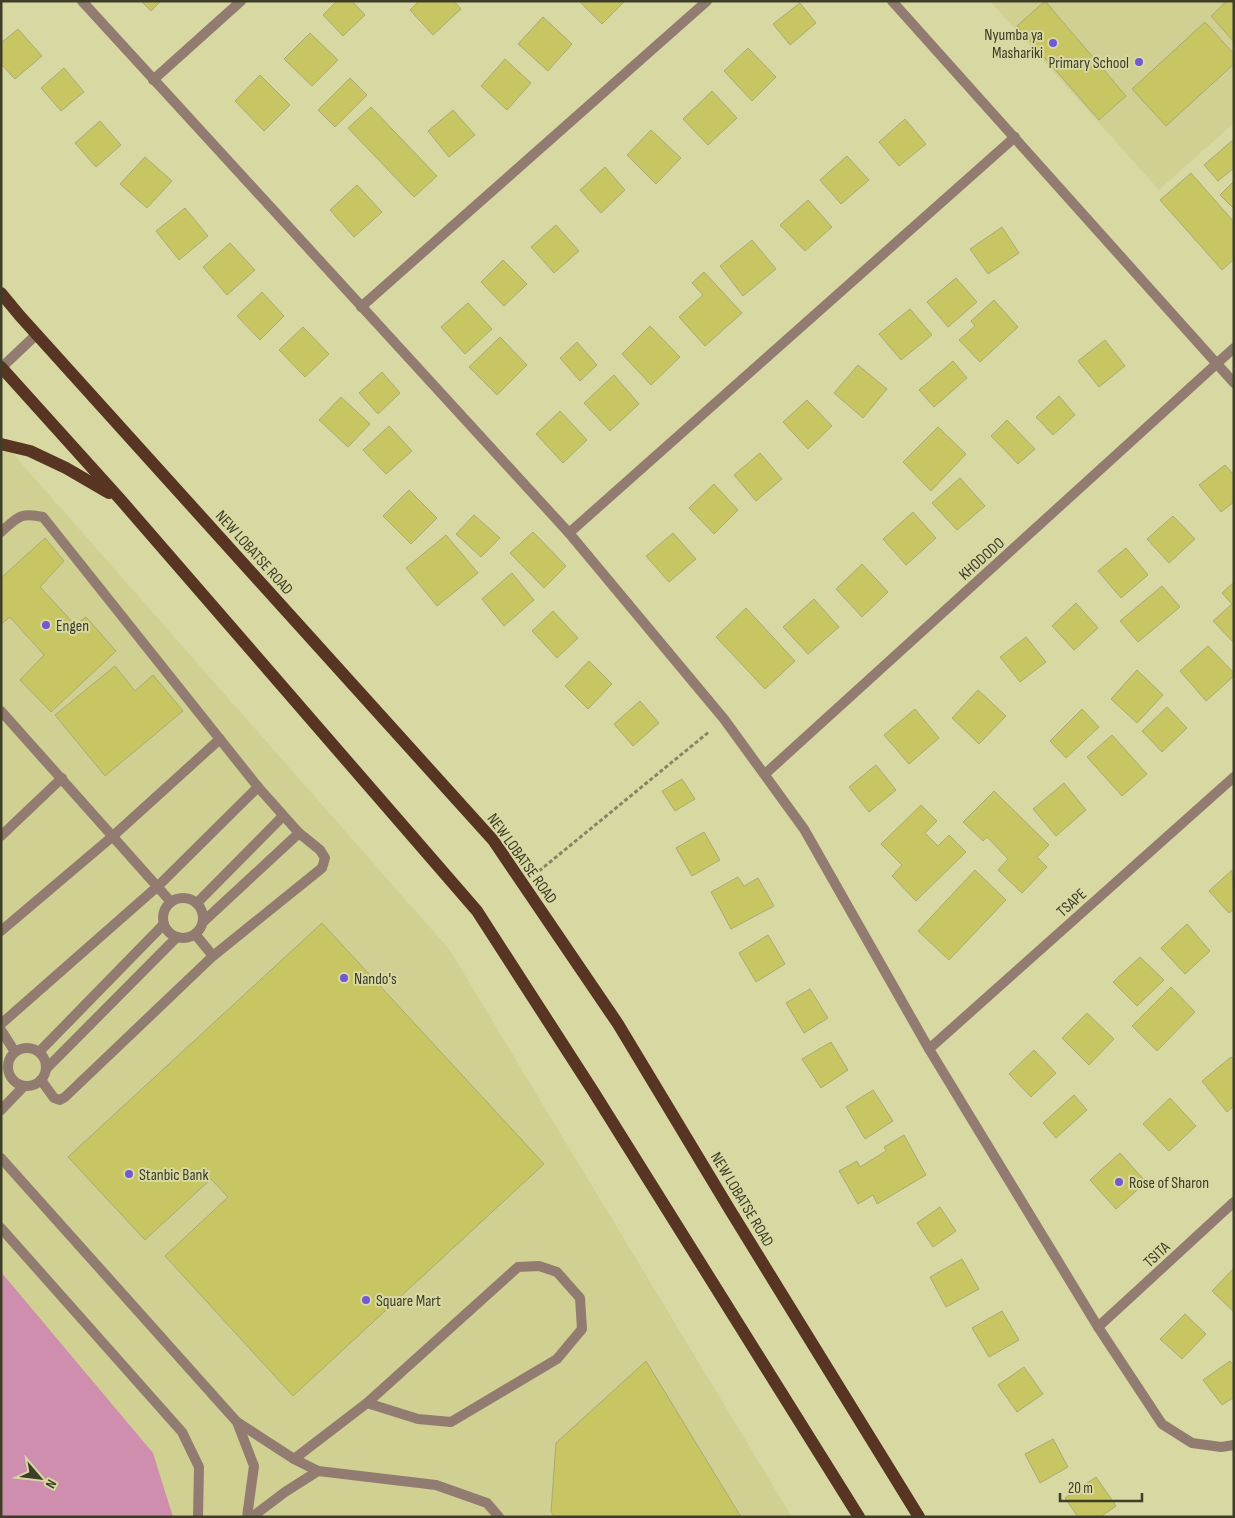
<svg xmlns="http://www.w3.org/2000/svg" width="1235" height="1518" viewBox="0 0 1235 1518" font-family="'Sofia Sans Condensed',sans-serif">
	<rect width="100%" height="100%" fill="#d8d8a3"/>
	<g fill="#d0d093">
		<polygon points="990,1 1234,1 1234,123 1159,190"/>
		<polygon points="1,440 449,949 792,1517 1,1517"/>
	</g>
	<polygon fill="#d08eaf" points="1,1272 153,1453 173,1517 1,1517"/>
	<g fill="#c8c663" stroke="#aaaa76">
		<polygon points="141,1 161,1 151,11"/>
		<polygon points="337,1 352,1 365,15 343,36 323,15"/>
		<polygon points="419,1 454,1 461,9 433,35 410,10"/>
		<polygon points="579,1 625,1 602,24"/>
		<polygon points="1045,1 1126,96 1099,120 1017,26"/>
		<polygon points="1227,1 1234,1 1234,42 1211,16"/>
		<polygon points="800,3 816,23 790,45 773,24"/>
		<polygon points="543,17 572,44 548,71 518,44"/>
		<polygon points="1205,22 1234,54 1234,64 1166,126 1132,89"/>
		<polygon points="18,29 42,56 15,79 1,64 1,43"/>
		<polygon points="310,33 338,60 312,86 284,59"/>
		<polygon points="748,48 776,77 752,101 724,71"/>
		<polygon points="505,59 531,83 507,110 481,86"/>
		<polygon points="64,68 84,92 61,111 41,88"/>
		<polygon points="260,75 290,105 264,131 235,101"/>
		<polygon points="350,78 367,95 335,127 318,110"/>
		<polygon points="712,91 737,118 708,145 683,119"/>
		<polygon points="371,107 437,176 414,197 348,128"/>
		<polygon points="453,110 475,135 449,157 428,131"/>
		<polygon points="905,119 926,144 899,166 879,142"/>
		<polygon points="100,121 121,145 96,167 75,143"/>
		<polygon points="651,130 681,158 656,184 627,155"/>
		<polygon points="1234,139 1234,168 1218,181 1204,165"/>
		<polygon points="847,156 869,180 841,204 820,180"/>
		<polygon points="145,157 172,181 147,208 120,184"/>
		<polygon points="605,167 625,190 601,213 580,190"/>
		<polygon points="1191,173 1234,222 1234,259 1222,270 1160,200"/>
		<polygon points="1234,181 1234,209 1220,195"/>
		<polygon points="357,185 382,212 354,237 330,210"/>
		<polygon points="808,200 832,227 805,251 780,225"/>
		<polygon points="185,208 208,236 179,260 156,231"/>
		<polygon points="556,225 579,251 554,273 531,247"/>
		<polygon points="1002,227 1019,253 988,274 970,249"/>
		<polygon points="752,240 776,269 743,296 720,266"/>
		<polygon points="230,243 255,270 227,295 203,267"/>
		<polygon points="503,260 527,284 504,306 481,282"/>
		<polygon points="704,272 742,313 705,346 679,317 703,295 692,283"/>
		<polygon points="956,278 977,302 948,327 927,302"/>
		<polygon points="262,292 284,316 260,340 237,316"/>
		<polygon points="994,300 1018,327 980,362 959,340 975,326 971,321"/>
		<polygon points="468,303 492,329 465,354 441,327"/>
		<polygon points="910,309 932,335 901,360 879,334"/>
		<polygon points="650,326 680,357 651,385 622,354"/>
		<polygon points="303,327 329,354 305,377 279,350"/>
		<polygon points="500,337 527,365 497,395 469,367"/>
		<polygon points="1105,340 1125,366 1099,387 1078,361"/>
		<polygon points="577,342 597,365 580,381 560,358"/>
		<polygon points="953,361 967,378 934,407 919,390"/>
		<polygon points="858,365 887,389 863,418 834,393"/>
		<polygon points="382,372 400,393 378,414 359,393"/>
		<polygon points="614,375 639,404 610,431 584,403"/>
		<polygon points="1059,396 1075,415 1053,435 1036,417"/>
		<polygon points="341,397 370,424 348,447 319,420"/>
		<polygon points="807,400 832,426 808,449 783,422"/>
		<polygon points="560,411 587,440 563,463 536,434"/>
		<polygon points="1007,420 1035,449 1018,464 991,436"/>
		<polygon points="389,426 412,451 386,474 363,450"/>
		<polygon points="938,427 966,454 931,491 903,462"/>
		<polygon points="760,453 782,479 756,501 734,475"/>
		<polygon points="1225,465 1234,475 1234,502 1221,512 1199,485"/>
		<polygon points="960,478 985,506 957,530 932,503"/>
		<polygon points="714,484 738,510 714,534 689,508"/>
		<polygon points="409,490 437,518 411,544 383,516"/>
		<polygon points="913,512 936,538 906,565 883,539"/>
		<polygon points="474,515 500,538 481,557 456,534"/>
		<polygon points="1173,516 1195,539 1169,563 1147,539"/>
		<polygon points="533,532 566,566 544,588 510,553"/>
		<polygon points="673,533 696,559 669,582 646,556"/>
		<polygon points="446,535 478,573 437,606 406,568"/>
		<polygon points="45,538 64,561 40,587 75,625 86,617 116,651 51,712 20,680 44,655 10,617 1,624 1,578"/>
		<polygon points="1126,548 1148,575 1121,598 1098,571"/>
		<polygon points="862,564 888,592 862,617 836,589"/>
		<polygon points="512,573 534,600 504,626 482,599"/>
		<polygon points="1234,582 1234,643 1213,621 1232,604 1222,593"/>
		<polygon points="1162,586 1180,607 1138,642 1120,621"/>
		<polygon points="814,599 839,627 808,654 783,627"/>
		<polygon points="1076,603 1098,628 1074,650 1052,626"/>
		<polygon points="746,608 795,661 765,689 716,637"/>
		<polygon points="553,611 578,638 557,658 532,631"/>
		<polygon points="1026,637 1046,662 1020,682 1000,657"/>
		<polygon points="1208,646 1234,673 1234,676 1206,701 1180,671"/>
		<polygon points="589,661 612,684 588,709 565,686"/>
		<polygon points="115,666 135,691 153,675 183,711 105,776 55,715"/>
		<polygon points="1137,670 1163,695 1137,723 1111,699"/>
		<polygon points="978,690 1006,716 979,744 952,718"/>
		<polygon points="640,701 659,723 633,746 614,724"/>
		<polygon points="1167,707 1187,728 1162,752 1142,731"/>
		<polygon points="915,709 939,738 909,764 884,735"/>
		<polygon points="1082,709 1099,727 1066,758 1050,741"/>
		<polygon points="1112,735 1147,774 1122,796 1087,757"/>
		<polygon points="876,765 896,790 869,812 849,787"/>
		<polygon points="682,779 695,799 675,811 662,791"/>
		<polygon points="1064,783 1086,810 1056,836 1033,809"/>
		<polygon points="994,791 1049,845 1037,857 1047,867 1022,893 998,870 1008,859 987,837 983,841 963,822"/>
		<polygon points="921,805 937,821 925,833 938,846 949,835 966,852 916,901 892,876 902,865 881,844"/>
		<polygon points="704,832 720,860 692,876 676,848"/>
		<polygon points="975,870 1006,900 949,960 918,931"/>
		<polygon points="1232,870 1234,909 1229,913 1209,891"/>
		<polygon points="738,877 744,886 758,878 774,906 731,929 711,892"/>
		<polygon points="322,923 544,1164 293,1396 165,1256 228,1197 211,1179 145,1240 68,1157"/>
		<polygon points="1187,924 1210,951 1185,974 1161,948"/>
		<polygon points="768,935 785,964 756,982 739,953"/>
		<polygon points="1140,957 1164,980 1137,1006 1113,982"/>
		<polygon points="1171,987 1195,1012 1157,1051 1132,1026"/>
		<polygon points="810,989 828,1018 804,1033 786,1003"/>
		<polygon points="1087,1013 1114,1039 1089,1065 1062,1038"/>
		<polygon points="831,1042 848,1070 821,1088 802,1059"/>
		<polygon points="1034,1050 1056,1073 1031,1097 1009,1074"/>
		<polygon points="1231,1057 1234,1060 1234,1106 1227,1112 1202,1081"/>
		<polygon points="873,1090 893,1121 865,1139 846,1107"/>
		<polygon points="1074,1095 1087,1110 1056,1138 1043,1123"/>
		<polygon points="1170,1098 1196,1126 1169,1151 1143,1124"/>
		<polygon points="904,1135 926,1175 877,1204 873,1195 858,1204 839,1171 857,1161 860,1167 886,1151 884,1147"/>
		<polygon points="1120,1153 1146,1182 1116,1209 1090,1180"/>
		<polygon points="940,1207 956,1231 933,1247 917,1223"/>
		<polygon points="962,1259 979,1289 946,1307 930,1277"/>
		<polygon points="1234,1268 1234,1312 1212,1291"/>
		<polygon points="1002,1311 1019,1340 989,1357 972,1328"/>
		<polygon points="1185,1314 1206,1334 1182,1359 1160,1339"/>
		<polygon points="646,1361 741,1517 555,1517 551,1512 556,1443"/>
		<polygon points="1230,1361 1234,1366 1234,1397 1222,1405 1203,1380"/>
		<polygon points="1024,1367 1043,1394 1017,1412 998,1385"/>
		<polygon points="1053,1439 1068,1467 1040,1483 1025,1454"/>
		<polygon points="1096,1477 1116,1506 1100,1517 1078,1517 1065,1498"/>
	</g>
	<g fill="none" stroke-linecap="round" stroke-linejoin="round">
		<polyline stroke="#868662" stroke-width="3" stroke-dasharray="4 2.5" stroke-linecap="butt" points="539,871 710,731"/>
		<g stroke="#927c71" stroke-width="10">
			<path d="M1,532C18,517 20,512 43,517L258,787L299,833L320,850L325,858L322,868L213,956L65,1097L60,1100L54,1098L41,1080"/>
			<polyline points="1,711 171,902"/>
			<polyline points="1,836 62,778"/>
			<circle cx="183" cy="918" r="20"/>
			<polyline points="197,903 283,816"/>
			<polyline points="203,922 299,833"/>
			<polyline points="1,931 113,836 220,739"/>
			<polyline points="195,934 213,956"/>
			<polyline points="1,1024 158,886 258,787"/>
			<polyline points="1,1030 15,1052"/>
			<circle cx="27" cy="1067" r="19"/>
			<polyline points="40,1051 164,924"/>
			<polyline points="46,1069 177,937"/>
			<polyline points="1,1110 24,1086"/>
			<polyline points="237,1422 294,1459 367,1403 518,1267 539,1266 557,1272 580,1298 582,1329 557,1359 451,1422 418,1419 367,1403"/>
			<polyline points="294,1459 318,1471 436,1485 487,1503 499,1517"/>
			<polyline points="252,1517 285,1492 318,1471"/>
		</g>
		<g stroke="#927c71" stroke-width="10">
			<polyline points="82,1 569,533 724,719 804,829 929,1049 1098,1327 1162,1424 1192,1443 1221,1447 1234,1445"/>
			<polyline points="892,1 1234,383"/>
			<polyline points="153,80 241,1"/>
			<polyline points="361,307 707,1"/>
			<polyline points="1,368 37,334"/>
			<polyline points="569,533 1015,137"/>
			<polyline points="765,774 1234,348"/>
			<polyline points="929,1049 1234,777"/>
			<polyline points="1,1158 237,1422 254,1466 247,1517"/>
			<polyline points="1,1228 182,1432 199,1467 198,1517"/>
			<polyline points="1098,1327 1234,1202"/>
		</g>
		<g stroke="#583522" stroke-width="12">
			<polyline points="1,293 20,316 493,840 618,1024 730,1210 919,1517"/>
			<polyline points="1,367 120,499 477,911 593,1091 859,1517"/>
			<polyline points="1,444 30,451 66,468 109,493"/>
		</g>
	</g>
	<g fill="#7159d3" stroke="#d8d8a3" stroke-width="2">
		<circle cx="1053" cy="43" r="5"/>
		<circle cx="1139" cy="62" r="5"/>
		<circle cx="46" cy="625" r="5"/>
		<circle cx="344" cy="978" r="5"/>
		<circle cx="129" cy="1174" r="5"/>
		<circle cx="1119" cy="1182" r="5"/>
		<circle cx="366" cy="1300" r="5"/>
	</g>
	<g text-anchor="middle" stroke-width="4" stroke-linejoin="round" paint-order="stroke">
		<g font-size="16" fill="#3d3d28" stroke="#d8d8a3" text-anchor="start">
			<text x="1043" y="40" text-anchor="end">Nyumba ya<tspan x="1043" dy="18">Mashariki</tspan></text>
			<text x="1129" y="68" text-anchor="end">Primary School</text>
			<text x="56" y="631">Engen</text>
			<text x="354" y="984">Nando's</text>
			<text x="139" y="1180">Stanbic Bank</text>
			<text x="1129" y="1188">Rose of Sharon</text>
			<text x="376" y="1306">Square Mart</text>
		</g>
		<g font-size="16" fill="#3d3d28" stroke="#d8d8a3">
			<text transform="translate(255 552) rotate(48)" y="6">NEW LOBATSE ROAD</text>
			<text transform="translate(981 558) rotate(-42)" y="6">KHODODO</text>
			<text transform="translate(523 858) rotate(54)" y="6">NEW LOBATSE ROAD</text>
			<text transform="translate(1071 902) rotate(-42)" y="6">TSAPE</text>
			<text transform="translate(743 1199) rotate(59)" y="6">NEW LOBATSE ROAD</text>
			<text transform="translate(1156 1254) rotate(-43)" y="6">TSITA</text>
		</g>
	</g>
	<rect width="1235" height="1518" fill="none" stroke="#3d3d28" stroke-width="5"/>
	<g transform="translate(40 1478) rotate(118)" stroke="#d8d8a3" stroke-width="4" paint-order="stroke">
	<path d="M0-4L9 19L0 12L-9 19Z" fill="#3d3d28"/>
	<text y="-8" font-size="14" font-weight="bold" text-anchor="middle" fill="#3d3d28">N</text>
	</g>
	<path d="M1060 1493v8h82v-8" fill="none" stroke="#3d3d28" stroke-width="2.5"/>
	<text x="1068" y="1493" font-size="15" fill="#3d3d28" stroke="#d8d8a3" stroke-width="4" paint-order="stroke">20 m</text>
</svg>
